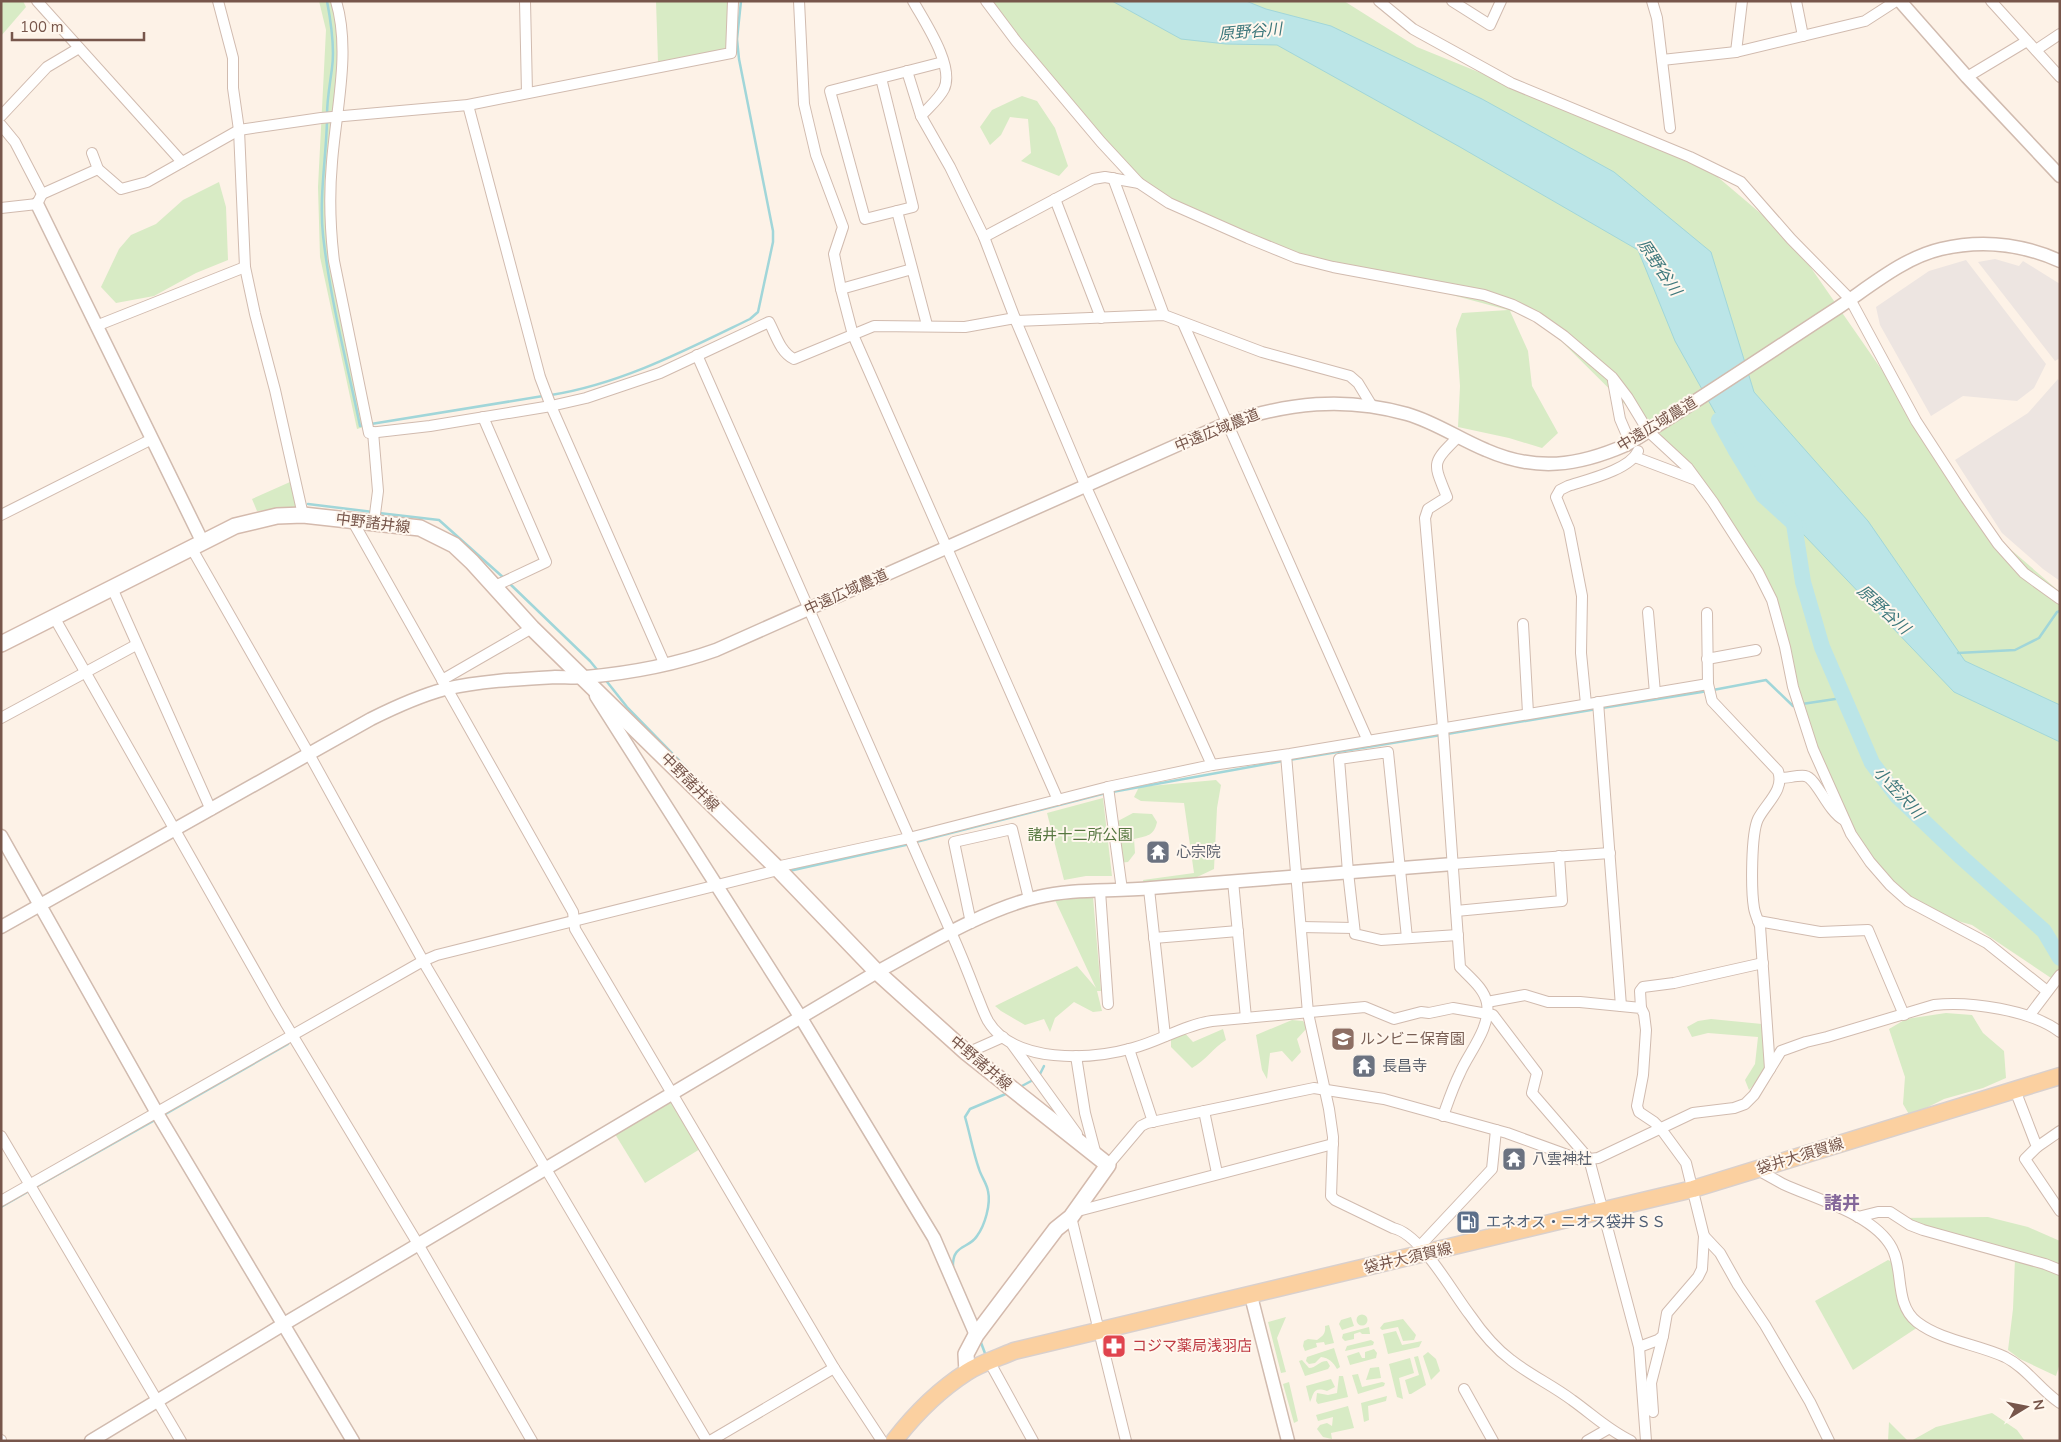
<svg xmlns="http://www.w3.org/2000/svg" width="2061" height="1442" viewBox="0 0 2061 1442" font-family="'Nunito Sans','Noto Sans JP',sans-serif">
	<rect width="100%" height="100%" fill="#fdf2e7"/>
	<g fill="#ede5e1">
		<polygon points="1995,259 2019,266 2023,261 2060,284 2060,358 2055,361 1978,262"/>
		<polygon points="1966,260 2046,364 2034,388 2017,401 1963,396 1931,416 1880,325 1876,307 1929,271"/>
		<polygon points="2058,379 2060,383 2060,581 2043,569 2002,533 1955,460 2028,413"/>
	</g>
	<g fill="#d8ebc5">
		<polygon points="1,1 23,1 26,7 1,36"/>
		<polygon points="319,1 336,1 339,14 331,235 367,426 357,429 320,257 318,187 326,30"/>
		<polygon points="656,1 728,1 727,50 658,62"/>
		<polygon points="987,1 1344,1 1417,47 1700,162 1791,239 1911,412 1988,530 2060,592 2060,984 1972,925 1933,914 1883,877 1845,820 1796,699 1756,561 1699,478 1538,318 1510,311 1528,351 1532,386 1558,433 1542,448 1509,438 1458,427 1460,386 1456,329 1462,313 1508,310 1370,273 1303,259 1238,234 1134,178"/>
		<polygon points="1022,96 1037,101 1055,128 1068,166 1059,176 1021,161 1031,153 1028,119 1010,117 1001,135 990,145 980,127 992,110"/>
		<polygon points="219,182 226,207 228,260 196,273 154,296 116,303 101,287 119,249 131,235 156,224 183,200"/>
		<polygon points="290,482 297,508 257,511 252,499"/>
		<polygon points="1216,780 1221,785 1217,808 1214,869 1195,878 1144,884 1143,880 1194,873 1184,803 1141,801 1134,797 1139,787"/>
		<polygon points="1103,798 1112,876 1086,876 1064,880 1047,813"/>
		<path d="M1133,813L1152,814L1157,822C1154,836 1147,836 1134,839L1135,853L1128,862L1118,863V821Z"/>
		<polygon points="1093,897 1101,991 1097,991 1102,1011 1093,1012 1074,1002 1055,1018 1050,1032 1044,1019 1025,1025 1001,1011 995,1006 1077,966 1096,988 1055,900"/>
		<polygon points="1946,1013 1972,1015 1983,1033 2004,1051 2006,1078 1983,1088 1944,1099 1910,1116 1903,1104 1905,1077 1889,1029 1906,1019"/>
		<polygon points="1711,1019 1762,1024 1766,1064 1762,1075 1749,1090 1745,1080 1755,1064 1758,1037 1708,1033 1692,1037 1687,1027 1698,1021"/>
		<polygon points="1292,1020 1303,1021 1307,1028 1297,1039 1301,1052 1292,1062 1282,1051 1270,1053 1267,1079 1262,1070 1256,1035"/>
		<path d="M1181,1029L1193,1042L1223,1029L1226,1040C1213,1048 1205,1061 1192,1068L1171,1047V1033Z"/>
		<polygon points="671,1099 700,1149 645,1183 615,1134"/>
		<polygon points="1988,1217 2028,1227 2060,1241 2060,1266 1931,1232 1900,1218"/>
		<polygon points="2015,1259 2060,1274 2060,1363 2056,1376 2020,1359 2008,1350 2013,1309"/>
		<polygon points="1888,1260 1892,1262 1918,1327 1853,1370 1815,1301"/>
		<circle cx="1362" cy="1320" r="5.5"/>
		<polygon points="1286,1317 1277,1338 1286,1372 1281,1373 1268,1322"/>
		<polygon points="1351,1317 1354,1326 1342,1330 1339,1324 1341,1320"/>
		<polygon points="1403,1319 1416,1335 1414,1340 1403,1341 1398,1327 1382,1330 1380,1328 1384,1323"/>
		<path d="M1329,1325L1334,1343L1325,1345L1324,1342L1316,1343L1317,1347L1305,1351L1303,1346L1304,1341L1308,1339L1317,1340C1323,1336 1326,1333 1325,1326Z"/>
		<polygon points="1369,1327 1370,1334 1362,1334 1360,1332 1354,1334 1354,1339 1345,1341 1342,1338 1343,1334"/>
		<polygon points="1396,1331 1402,1345 1422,1341 1419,1347 1388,1354 1383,1334"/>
		<polygon points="1371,1340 1374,1342 1373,1345 1345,1351 1347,1346"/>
		<path d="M1334,1348L1340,1367L1337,1369C1333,1362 1329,1358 1321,1357L1315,1363L1309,1364L1306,1361L1307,1357Z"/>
		<polygon points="1374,1349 1377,1353 1376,1358 1350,1365 1347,1356 1359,1352 1362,1358 1365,1358 1365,1352"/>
		<polygon points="1428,1352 1436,1359 1440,1371 1431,1380 1423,1356"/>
		<polygon points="1418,1356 1426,1385 1411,1394 1409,1394 1405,1380 1419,1375 1414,1357"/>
		<polygon points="1410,1358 1414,1373 1399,1378 1403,1399 1397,1397 1389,1364"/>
		<path d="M1302,1360L1309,1368C1316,1368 1319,1361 1327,1361L1330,1366L1328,1369L1305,1376L1299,1361Z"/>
		<polygon points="1379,1367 1381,1378 1366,1380 1370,1368"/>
		<polygon points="1358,1374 1362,1387 1382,1382 1385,1383 1384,1386 1358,1394 1352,1375"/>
		<polygon points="1339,1376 1343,1376 1348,1397 1318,1404 1316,1401 1317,1393 1328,1395 1337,1393"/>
		<path d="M1331,1379L1335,1387L1327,1391C1312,1386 1314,1395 1310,1402L1306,1386Z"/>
		<polygon points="1289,1382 1298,1421 1294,1423 1283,1384"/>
		<polygon points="1387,1396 1386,1401 1368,1406 1369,1420 1364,1422 1361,1403"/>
		<polygon points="1348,1406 1354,1428 1331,1433 1332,1439 1323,1437 1317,1429 1320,1425 1327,1423 1332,1426 1333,1417 1318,1421 1316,1415"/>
		<polygon points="1992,1413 2017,1430 2025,1441 1911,1441 1936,1427"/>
		<polygon points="1889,1422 1908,1441 1888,1441"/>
	</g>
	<polygon fill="#bbe5e7" stroke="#a1d6d9" points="1112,1 1246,1 1266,9 1331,26 1482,99 1614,172 1711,252 1754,392 1868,521 1965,661 2060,705 2060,742 1954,692 1783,513 1740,457 1675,341 1638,250 1460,147 1277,45 1226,44 1181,39"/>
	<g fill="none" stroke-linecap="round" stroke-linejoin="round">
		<g stroke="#a1d6d9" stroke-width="2.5">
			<path d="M327,115C327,99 330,84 332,68C335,47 331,22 327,1"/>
			<path d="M327,121C326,159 319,197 323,235C330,299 347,363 360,426L365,425"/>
			<path d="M551,395C621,384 686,350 750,319L758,312L773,242V231L739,59L737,39L741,1"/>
			<polyline points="371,424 543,396"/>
			<polyline points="308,504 373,512"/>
			<polyline points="379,513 439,520 505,579"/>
			<polyline points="509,583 590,661 599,672"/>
			<polyline points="1958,653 2015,650 2039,638 2057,612 2060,611"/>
			<polyline points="604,678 627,707 708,790"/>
			<polyline points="1713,690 1766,680 1793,706 1797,705"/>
			<polyline points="1802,704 1842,698"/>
			<polyline points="1602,708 1708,691"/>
			<polyline points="1447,734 1597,709"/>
			<polyline points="1289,760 1441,735"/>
			<polyline points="1112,792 1283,761"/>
			<polyline points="916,842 1106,793"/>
			<polyline points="789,871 910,844"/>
			<polyline points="1039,1076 1044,1066"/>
			<polyline points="1020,1087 1035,1079"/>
			<polyline points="162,1116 288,1044"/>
			<polyline points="34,1188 155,1120"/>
			<polyline points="1,1207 29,1191"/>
			<path d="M953,1267C952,1244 969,1249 977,1236C985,1225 991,1204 988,1191C987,1184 981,1176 979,1169C973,1152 970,1134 965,1117L970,1109L1008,1093"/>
			<polyline points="980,1340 986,1356"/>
		</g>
		<g stroke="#bbe5e7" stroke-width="16">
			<polyline points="1719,420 1735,449 1763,495 1799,528"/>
			<polyline points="1794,524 1803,582 1822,647 1872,763 1897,796 1959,855 2044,931 2060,958"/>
		</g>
		<g stroke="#d1bbaf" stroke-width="12">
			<g id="minor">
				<polyline points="37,1 182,162"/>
				<polyline points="218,1 233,58 233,88 239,130 245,267 255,314 275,390 303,515"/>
				<path d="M336,1C351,51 336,110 332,162C329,195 330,228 334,261L369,433L430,426L551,406L586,398L660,373L769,322C776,335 780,352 794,359L874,326L965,327L1015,318"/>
				<polyline points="525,1 527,93"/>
				<polyline points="799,1 804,104 816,155 843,227 834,254 841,289 853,335 1058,800"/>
				<path d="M913,1C924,21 955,66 944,89C939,99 928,108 921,116L950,167L984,237L1016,321L1086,487L1212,765"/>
				<polyline points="986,1 1016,41 1101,142 1139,183 1169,203 1248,238 1297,258 1333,267 1484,295 1513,305 1537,317 1564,336 1612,377 1628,398 1648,431 1688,468 1713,502 1758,572 1772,600 1785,647 1793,687 1813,749 1851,834 1870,862 1890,885 1908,901 1987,943 2047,991"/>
				<polyline points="1379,1 1413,29 1511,83 1690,157 1741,182 1791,239 1850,299 1916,421 1966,498 1998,544 2024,573 2060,599"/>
				<polyline points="1452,1 1490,25 1501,1"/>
				<polyline points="1652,1 1657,18 1670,128"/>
				<polyline points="1796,1 1803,36"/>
				<polyline points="1991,1 2060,77"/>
				<polyline points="2036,50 2060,34"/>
				<polyline points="1736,52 1742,1"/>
				<polyline points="1662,60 1736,52 1865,21 1896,1"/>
				<polyline points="907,71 921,116"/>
				<polyline points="1967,77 2027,41"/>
				<polyline points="881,78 913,207 865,219 830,91 943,62"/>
				<polyline points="468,105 540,377 551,406 665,665"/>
				<polyline points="1,116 47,67 79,48"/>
				<polyline points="1,125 15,142 42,194 37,204 1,208"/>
				<polyline points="92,153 98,169 121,189 147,182 239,130 321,118 468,105 731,53 733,1"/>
				<polyline points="1113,178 1164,315"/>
				<polyline points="42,194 98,169"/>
				<polyline points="1055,199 1101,318"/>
				<polyline points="897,211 927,325"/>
				<polyline points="984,237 1093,179 1105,177 1139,183"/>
				<polyline points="841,289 912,269"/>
				<polyline points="1016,321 1164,315 1262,352 1350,376 1358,383 1372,406"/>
				<polyline points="1183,323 1368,741"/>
				<polyline points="96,326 245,267"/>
				<path d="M697,355L951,932C960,952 968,972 976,993C980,1002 983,1012 988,1021C1014,1064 1090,1060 1133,1048C1160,1041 1184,1025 1212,1021L1365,1007L1394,1019L1421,1012L1429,1013L1453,1008L1493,1015L1537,1073L1532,1093L1589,1159L1639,1347L1646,1441"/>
				<polyline points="1613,381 1620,419 1626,433"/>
				<polyline points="483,417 546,562 495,586"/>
				<polyline points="373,432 378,491 374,522"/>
				<polyline points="1635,457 1696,480"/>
				<polyline points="1,515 152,439"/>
				<polyline points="352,520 573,912 575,929 834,1368 882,1441"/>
				<polyline points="192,549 309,754 427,968 707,1441"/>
				<polyline points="112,588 211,810"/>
				<polyline points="1648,612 1655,693"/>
				<path d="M1707,613L1708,684L1712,701L1778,771C1785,790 1766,803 1758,819C1751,834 1751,890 1754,908C1755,914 1758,920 1760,926L1770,1069"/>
				<polyline points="54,617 276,1008 418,1244 532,1441"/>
				<polyline points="1523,624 1528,713"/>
				<polyline points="1707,659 1756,650"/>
				<polyline points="442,680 532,628"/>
				<polyline points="1598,702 1621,1006"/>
				<path d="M1586,704L1581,653L1582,596L1569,529L1556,497L1560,490L1568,486C1586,480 1630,470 1638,451"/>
				<polyline points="1,718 136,645"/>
				<path d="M1286,755L1308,1013L1329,1109L1333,1137L1331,1196L1335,1200L1393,1228C1421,1234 1452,1292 1470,1315C1481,1331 1495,1348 1511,1360C1530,1375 1552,1385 1572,1400C1593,1415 1608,1430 1631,1441"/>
				<path d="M1781,778C1788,778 1798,775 1805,776C1817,778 1827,811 1844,820"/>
				<polyline points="1108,787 1122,890"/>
				<polyline points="1453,864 1610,853"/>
				<polyline points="776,867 909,838 1108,787 1212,765 1290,754 1708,684"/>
				<polyline points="1233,881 1246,1018"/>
				<polyline points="1149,889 1165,1036"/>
				<polyline points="1100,891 1108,1004"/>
				<polyline points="1456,911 1562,901 1559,856"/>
				<polyline points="1758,921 1820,932 1868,930 1904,1015"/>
				<polyline points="971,923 954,842 1012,829 1029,899"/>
				<polyline points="1301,927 1354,928"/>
				<polyline points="1154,938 1238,931"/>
				<polyline points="1407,938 1388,752 1339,759 1348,872 1355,934 1381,940 1458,935"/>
				<polyline points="1487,1002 1525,995 1548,1002 1580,1002 1641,1008 1644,1014 1646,1030 1643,1075 1637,1106 1639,1112 1654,1122 1661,1129 1686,1163 1704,1236 1702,1269 1698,1277 1667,1313 1663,1336 1658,1340 1639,1347"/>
				<polyline points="1641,1008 1640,991 1643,987 1674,983 1763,963"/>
				<polyline points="2029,1016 2060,975"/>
				<polyline points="1012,1044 1077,1134 1077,1138"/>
				<polyline points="1129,1049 1153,1122"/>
				<polyline points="967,1053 1003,1037"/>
				<polyline points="1076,1056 1085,1113 1096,1155"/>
				<polyline points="2015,1090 2037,1147 2025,1159 2060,1211"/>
				<polyline points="1204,1111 1217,1173"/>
				<path d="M1443,1116C1448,1102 1453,1087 1460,1073C1469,1052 1491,1028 1487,1003C1484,988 1470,978 1460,967L1443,728L1425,518L1428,509L1447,497C1433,462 1431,464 1458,437"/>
				<polyline points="1,1136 181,1441"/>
				<polyline points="2037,1147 2060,1131"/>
				<path d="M1108,1165L1141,1126L1147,1123L1314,1088L1384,1099L1507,1133L1581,1160L1598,1158L1693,1113L1734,1108L1745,1104L1754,1095L1781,1051L1806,1042L1827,1037L1934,1005C1970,1001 2031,1010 2060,1032"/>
				<path d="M1756,1169C1765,1174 1774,1179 1783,1184C1815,1199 1874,1214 1892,1248C1904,1270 1894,1304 1917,1322C1942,1341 1977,1344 2005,1357C2027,1368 2040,1390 2060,1403"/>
				<polyline points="1,1201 423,961 437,955 778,870"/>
				<polyline points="1074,1212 1333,1144"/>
				<polyline points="1071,1217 1126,1441"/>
				<polyline points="1858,1217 1878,1212 1890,1212 1910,1225 1923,1230 2045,1264 2060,1270"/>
				<polyline points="1704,1236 1720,1253 1738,1285 1765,1325 1810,1402 1829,1441"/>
				<polyline points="1419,1247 1492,1169 1496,1130"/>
				<polyline points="989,1361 1033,1441"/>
				<polyline points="1464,1389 1493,1441"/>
				<polyline points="1653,1412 1651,1383 1663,1336"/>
				<polyline points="1,1440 1,1441"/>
				<polyline points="710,1441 834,1368"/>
				<polyline points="1587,1441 1608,1429"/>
			</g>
		</g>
		<g stroke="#d1bbaf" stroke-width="15">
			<g id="tertiary">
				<polyline points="1900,1 1967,77 2060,176"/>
				<polyline points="37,204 203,543"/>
				<polyline points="596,696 801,1018 934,1238 976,1335"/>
				<polyline points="1,836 157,1113 353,1441"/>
				<path d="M1,927L371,719C395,707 419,696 445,689C480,681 519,679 555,677C565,677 576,678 586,677C630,673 674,665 716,650L1227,423C1288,403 1344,396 1407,414C1435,422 1459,439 1486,450C1536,472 1578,466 1626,445C1696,402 1764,356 1833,311C1867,289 1902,258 1941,249C1983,239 2022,244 2060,261"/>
				<polyline points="1251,1296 1288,1441"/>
				<path d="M91,1441L284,1324L877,972C925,946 985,909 1038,897C1074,888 1114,892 1151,888C1252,880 1353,872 1453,864"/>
			</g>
		</g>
		<g stroke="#d4baad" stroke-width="18">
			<polyline id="secondary" points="1,644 235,526 277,516 303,515 420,528 454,545 472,562 532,628 776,867 877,972 967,1053 1108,1165 1071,1217 1056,1229 976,1335 966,1354 967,1372"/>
		</g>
		<g stroke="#d9d0cd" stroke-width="19">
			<path id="primary" d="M894,1441C914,1415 939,1390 967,1372C981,1363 998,1358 1014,1351L1693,1189L2060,1076"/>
		</g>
		<use href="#minor" stroke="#fff" stroke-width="10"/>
		<use href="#tertiary" stroke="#fff" stroke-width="12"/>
		<use href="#secondary" stroke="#fff" stroke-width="15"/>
		<use href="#primary" stroke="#fbd0a0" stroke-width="16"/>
	</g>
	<defs>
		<g id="temple-square" transform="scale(1.25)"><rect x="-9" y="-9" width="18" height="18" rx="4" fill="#6b7280" stroke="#fff7ee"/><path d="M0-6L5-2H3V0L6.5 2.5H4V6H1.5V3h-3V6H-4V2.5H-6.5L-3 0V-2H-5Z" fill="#fff"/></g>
		<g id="school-square" transform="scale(1.25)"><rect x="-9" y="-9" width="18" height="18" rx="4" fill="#8d6e63" stroke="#fff7ee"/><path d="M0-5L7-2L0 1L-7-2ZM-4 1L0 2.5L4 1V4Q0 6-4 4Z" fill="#fff"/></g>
		<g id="fuel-square" transform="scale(1.25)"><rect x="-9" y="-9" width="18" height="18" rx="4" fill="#5c6f8a" stroke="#fff7ee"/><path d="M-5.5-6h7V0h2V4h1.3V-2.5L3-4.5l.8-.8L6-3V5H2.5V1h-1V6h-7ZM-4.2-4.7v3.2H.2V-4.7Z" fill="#fff"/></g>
		<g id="pharmacy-square" transform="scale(1.25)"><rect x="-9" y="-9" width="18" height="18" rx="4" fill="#e0444e" stroke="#fff7ee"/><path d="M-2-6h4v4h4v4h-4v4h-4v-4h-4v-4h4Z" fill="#fff"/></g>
	</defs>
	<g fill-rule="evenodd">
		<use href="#temple-square" x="1158" y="852"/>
		<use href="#school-square" x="1343" y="1039"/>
		<use href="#temple-square" x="1364" y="1066"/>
		<use href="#temple-square" x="1514" y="1159"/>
		<use href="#fuel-square" x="1468" y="1222"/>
		<use href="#pharmacy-square" x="1114" y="1346"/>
	</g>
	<g text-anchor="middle" stroke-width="4" stroke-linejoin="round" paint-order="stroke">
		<g font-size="15" fill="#77564b" stroke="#fff7ee">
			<text transform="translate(1657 424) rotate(-31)" y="5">中遠広域農道</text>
			<text transform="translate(1217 430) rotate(-22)" y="5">中遠広域農道</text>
			<text transform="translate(373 523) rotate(7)" y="5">中野諸井線</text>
			<text transform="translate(846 592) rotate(-24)" y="5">中遠広域農道</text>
			<text transform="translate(690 782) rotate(45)" y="5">中野諸井線</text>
			<text transform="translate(981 1063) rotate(40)" y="5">中野諸井線</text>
			<text transform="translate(1800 1156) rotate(-17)" y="5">袋井大須賀線</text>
			<text transform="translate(1408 1258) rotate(-13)" y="5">袋井大須賀線</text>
		</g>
		<g font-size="15" fill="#567740" stroke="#fff7ee">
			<text x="1080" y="840">諸井十二所公園</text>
		</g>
		<g font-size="15" fill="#5b616d" stroke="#fff7ee" text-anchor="start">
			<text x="1176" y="857">心宗院</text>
			<text x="1382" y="1071">長昌寺</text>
			<text x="1532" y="1164">八雲神社</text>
		</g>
		<g font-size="15" fill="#785e54" stroke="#fff7ee" text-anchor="start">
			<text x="1360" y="1044">ルンビニ保育園</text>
		</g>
		<g font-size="15" fill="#4e5e75" stroke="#fff7ee" text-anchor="start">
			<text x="1486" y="1227">エネオス・ニオス袋井ＳＳ</text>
		</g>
		<g font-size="15" fill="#be3a42" stroke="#fff7ee" text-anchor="start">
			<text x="1132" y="1351">コジマ薬局浅羽店</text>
		</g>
		<g font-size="16" font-style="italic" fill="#3e787c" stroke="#fff7ee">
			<text transform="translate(1250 31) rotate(-5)" y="6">原野谷川</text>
			<text transform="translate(1660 267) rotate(56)" y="6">原野谷川</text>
			<text transform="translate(1884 609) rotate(42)" y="6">原野谷川</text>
			<text transform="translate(1899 792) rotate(47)" y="6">小笠沢川</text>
		</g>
		<g font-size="18" font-weight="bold" fill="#84679a" stroke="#fff7ee">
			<text x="1842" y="1209">諸井</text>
		</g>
	</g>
	<rect width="2061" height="1442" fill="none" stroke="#77564b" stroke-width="5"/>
	<g transform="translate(2026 1407) rotate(80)" stroke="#fff7ee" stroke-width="4" paint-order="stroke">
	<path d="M0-4L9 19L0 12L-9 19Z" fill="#77564b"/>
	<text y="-8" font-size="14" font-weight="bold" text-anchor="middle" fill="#77564b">N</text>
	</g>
	<path d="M12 32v8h132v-8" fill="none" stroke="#77564b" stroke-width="2.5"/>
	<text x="20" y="32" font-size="15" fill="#77564b" stroke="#fff7ee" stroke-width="4" paint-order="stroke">100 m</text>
</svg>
